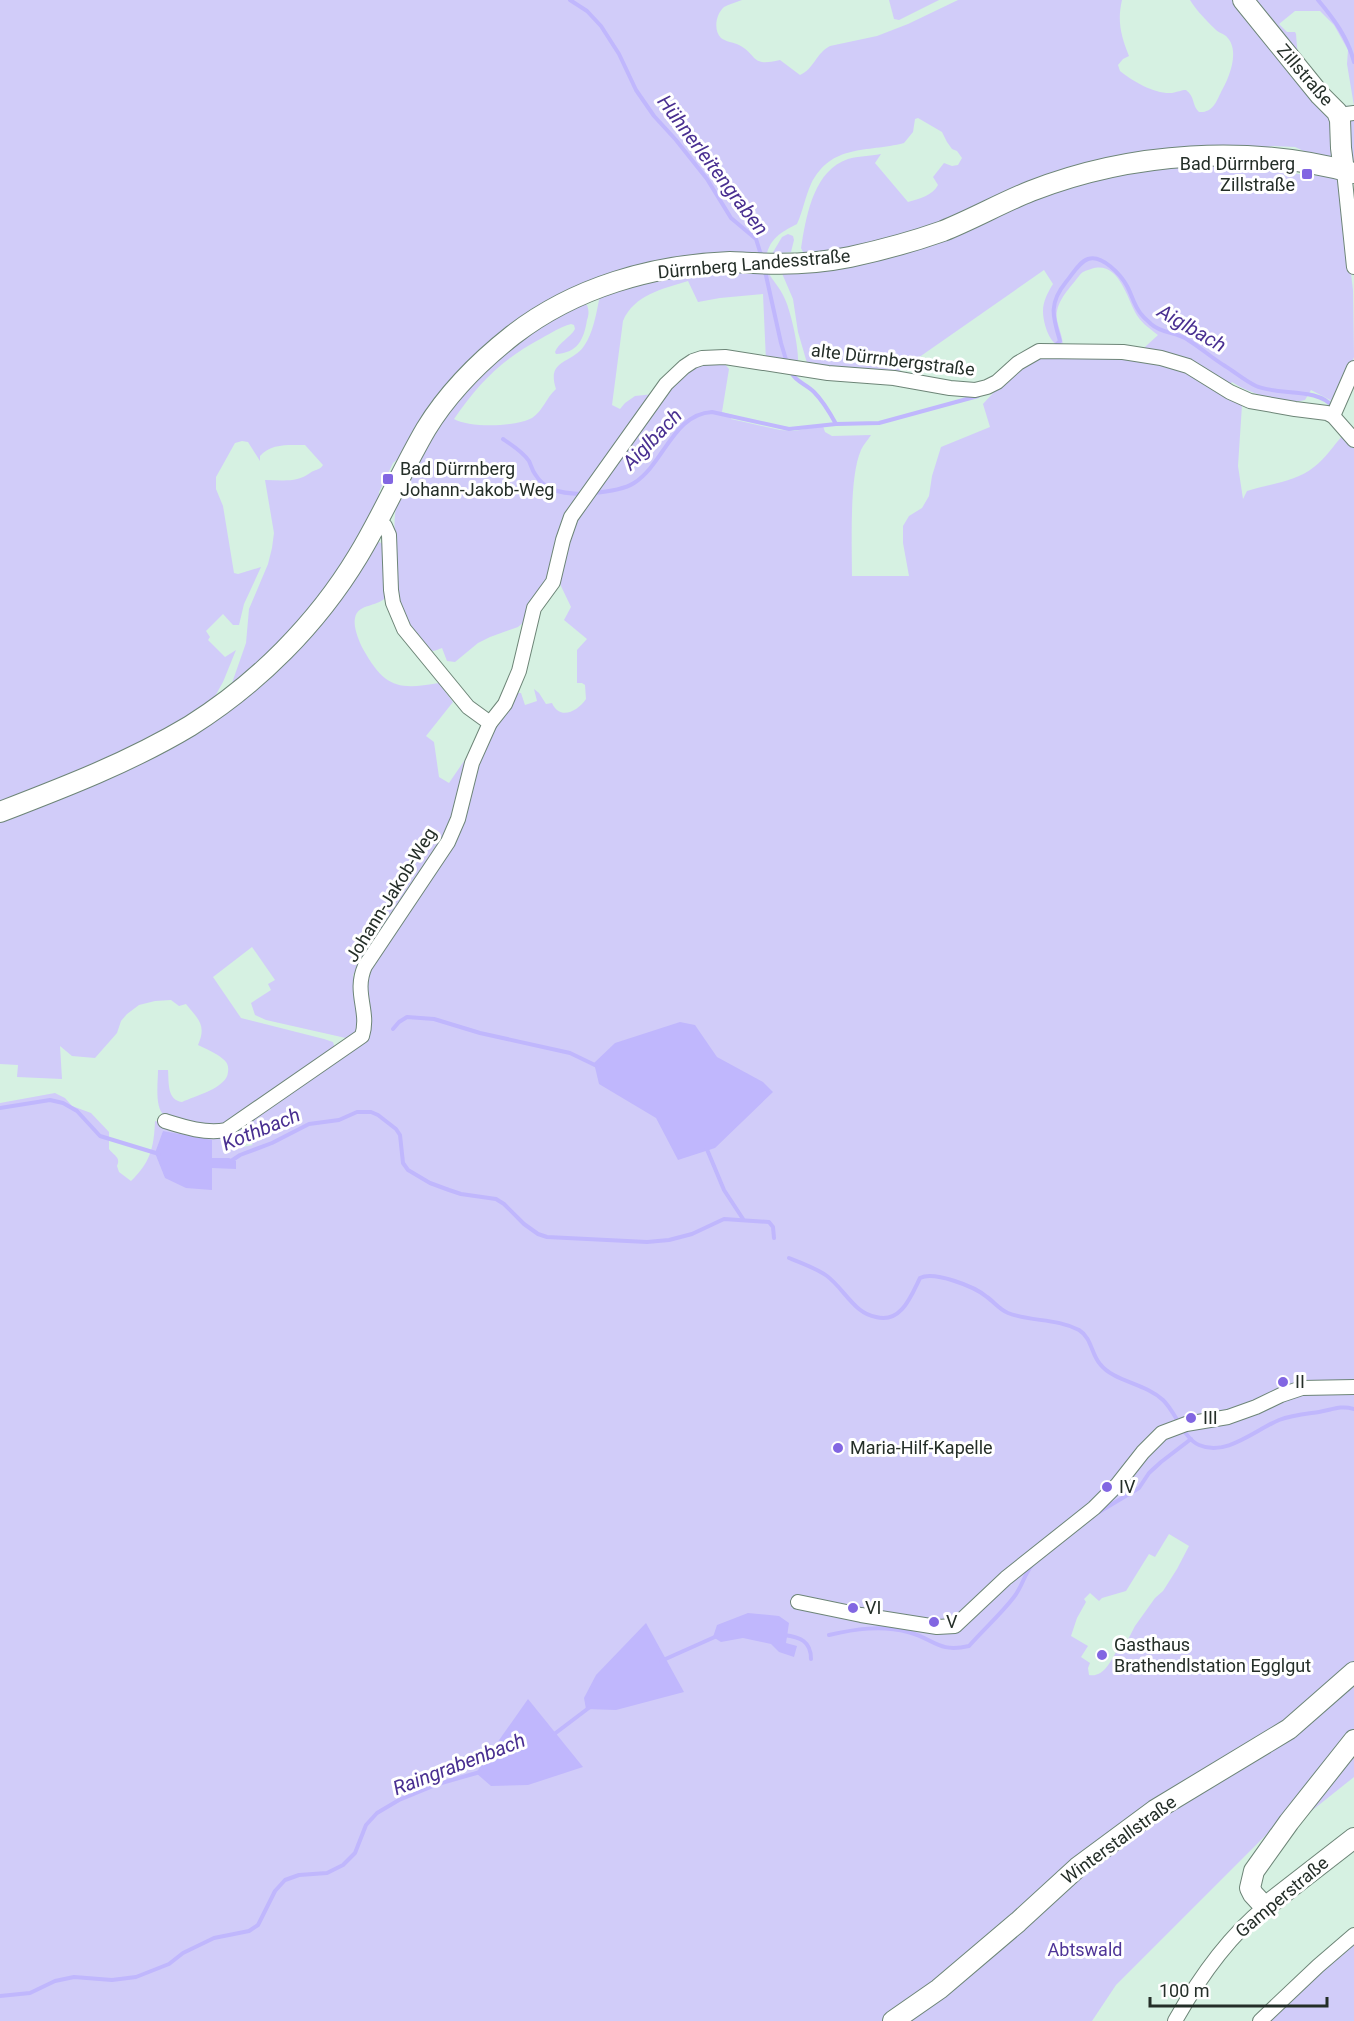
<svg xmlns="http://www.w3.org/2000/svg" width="1354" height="2021" viewBox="0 0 1354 2021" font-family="Roboto,sans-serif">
	<rect width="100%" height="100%" fill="#d6f1e2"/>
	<g fill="#d1ccf9" fill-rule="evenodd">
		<path d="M0,0H742C737,2 729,4 724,7C716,14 713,30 721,38C726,42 733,42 739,45C759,56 750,67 780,60L800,75C814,69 816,53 830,46L877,36L908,24L958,0H1122C1117,21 1121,36 1129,56L1123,59L1118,65L1120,71C1134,82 1154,94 1172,93C1178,92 1181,90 1186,90C1195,96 1192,106 1199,112C1212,113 1216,103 1221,92C1229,78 1241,50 1226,36C1222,33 1217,32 1214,28C1206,20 1196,10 1190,0H1354V106L1347,64L1348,50L1334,25L1320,11H1295L1279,24L1287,32H1295L1296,34L1298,59L1343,105L1354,107V165L1321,159L1295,147L1272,146L1250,151L1217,150L964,215L882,244L805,256L801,248L802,242C807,212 815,170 848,159C858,156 870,156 881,154L875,163L908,202C919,199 933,195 938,185L933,177L944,163L952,166L958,165L962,158L957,151L952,149L947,142L942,132L918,118L915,119L913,132L904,143C866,153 832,143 811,184C805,197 803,211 797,224C784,231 772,236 767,253L663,262L522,320L407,451L393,463L379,492L378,509L336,580L285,641L235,687L232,683L246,643L249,609L268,564L272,548L274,533L265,480C282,480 297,483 310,473C315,469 319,471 323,465L305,445C289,445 271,443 260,456V461L248,442L242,441L235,443L216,477V489L223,506L234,573L238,574L261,567L244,604L239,625H233L223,614L206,631L210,637L208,640L225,657L236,650L223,682L214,698L200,710L95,765L0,804Z"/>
		<polygon points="889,0 939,0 899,20 894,19"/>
		<path d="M1190,163H1247L1303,175L1337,177L1341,191L1353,290L1354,357L1345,383L1334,402L1311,390L1305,400C1285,405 1248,393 1232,382L1222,393L1242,405L1238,466L1243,499L1247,491C1269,484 1296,482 1314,467C1325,459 1334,445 1343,435L1354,444V1729L1290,1811L1116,1985L1092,2021H0V1103L55,1093L65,1098L72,1106L91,1113L109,1132V1149C114,1156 121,1157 117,1166L119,1172L131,1181C150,1163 154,1148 155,1121L196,1132L222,1136L243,1147L253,1145L240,1135L239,1128L243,1121L359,1041L266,1020L255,1015L251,1003L271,990L268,984L275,980L252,947L213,977L241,1018L324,1039L333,1042L335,1049L230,1123C214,1129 173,1129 162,1113C155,1103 158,1082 158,1070H168C169,1083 167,1100 182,1102C195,1096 227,1088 228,1072C229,1066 227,1062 223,1059C216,1053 206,1049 198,1045C207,1025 198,1019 186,1004L179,1006L171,1000L155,1001L139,1005L127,1014L121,1021L117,1033L95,1058L72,1056L60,1046L62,1079L17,1077L18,1065L0,1064V820C79,788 162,758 230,707C270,676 309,637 339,596C351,580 361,563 372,546L379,542L383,544L385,548L387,595C381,608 358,602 355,618C353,627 359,641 363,649C385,688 398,690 439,683L453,702L426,736L434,742L439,777L449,783L479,739L467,765L454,819L446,838L353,975L357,984L364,988L366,977L371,963C398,919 436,879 457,832C466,811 468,787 475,765C484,738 500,717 514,693H521L525,705L537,701L534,689L539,693L546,704L552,703C560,721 578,711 586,699L585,685L582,683H577V650L587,639L564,620L571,607L560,584L549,581L525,621L518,627L490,637L478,643L455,662L447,661L442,648C439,649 433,652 429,651C424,650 412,631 408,627C394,606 394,580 395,556C395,539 393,519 397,502C401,489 408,477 415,465C451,392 504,340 577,304L583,303L587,305C589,311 589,314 587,320C584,339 578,353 556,354L555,352C559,342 570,338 575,329L574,325L571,324C560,327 551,333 542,338C501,360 480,382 454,419C469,428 516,427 532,418C543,411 546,398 556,389C546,359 572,364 584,346C593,333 596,315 599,300L602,294L608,291C661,272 713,270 768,272C773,281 780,288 784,297C791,311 799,348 798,363L766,361L763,294L720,298L698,302L688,281C662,289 634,295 623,321L612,405L620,409L625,403L635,396L663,393L686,370L695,364L709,362H723L729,369L722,412L733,415L731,419L780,430L794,431L823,426L825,432L832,436L871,435C868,440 863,445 861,450C849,477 852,545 852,576H909L903,543V526L909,516L922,508L929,496L932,476L941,447L990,427L983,404C1000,386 1017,364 1041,356L1143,359L1145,347L1158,335C1149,328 1140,322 1135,312C1126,294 1117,260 1091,269C1085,271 1083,271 1079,276C1070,288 1054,303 1057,320C1059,330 1063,337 1063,347C1050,347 1043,323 1043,311C1043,301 1048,292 1053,284L1044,270L895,374L844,372L807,363L798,332L793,299L781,271C812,268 846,268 876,260C942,244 1000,207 1064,186C1105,172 1147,168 1190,163ZM1169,1534L1189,1546L1177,1569L1163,1591L1155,1598L1135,1626L1122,1651L1118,1649C1111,1660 1104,1678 1089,1675L1088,1668L1090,1663L1081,1657L1088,1646L1071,1636L1077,1618L1086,1602L1084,1599L1090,1593L1099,1601L1102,1598L1126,1591L1149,1554L1155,1557Z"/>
		<polygon points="788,234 793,236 794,240 791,252 772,254 782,237"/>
		<polygon points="1354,1754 1354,1777 1300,1820"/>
		<polygon points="1354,1944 1354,2021 1267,2021"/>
	</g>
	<g fill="#c0b7fd">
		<polygon points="680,1022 695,1025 717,1057 763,1082 773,1092 715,1148 678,1160 656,1118 599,1084 594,1063 615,1043"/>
		<polygon points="163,1131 212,1140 212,1158 229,1158 236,1161 236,1169 212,1168 212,1190 186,1188 165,1178 155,1153"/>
		<polygon points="748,1613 779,1616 789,1623 786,1643 797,1646 794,1657 779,1652 771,1644 743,1638 721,1642 713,1637 717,1625"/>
		<polygon points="646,1623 684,1692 616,1710 586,1709 584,1698 596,1675"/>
		<polygon points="528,1699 583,1767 528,1785 491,1786 476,1773"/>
	</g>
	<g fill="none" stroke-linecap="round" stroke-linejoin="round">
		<g stroke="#c0b7fd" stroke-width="4">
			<polyline points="570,0 587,11 601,26 619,54 636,90 654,116 676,140 707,179 731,218 756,239 762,258"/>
			<path d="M1318,0C1334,19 1348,38 1354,62"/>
			<polyline points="765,271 781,343 787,363"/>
			<path d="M1056,345L1060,341C1053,317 1048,304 1066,282C1072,275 1079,262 1088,259C1102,254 1121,275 1127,286C1132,295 1134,306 1141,314C1144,318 1148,321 1151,324C1162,334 1177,332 1188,340C1201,348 1212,358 1225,366C1235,372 1245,381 1256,386C1278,396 1318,387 1333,407"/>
			<path d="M790,370C795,382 805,383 814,392C823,401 830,413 836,424"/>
			<path d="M503,439C512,445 523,452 529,461C531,465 532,470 535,474C545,491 561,493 580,494"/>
			<path d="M592,493C605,492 623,490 634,483C664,464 673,414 712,412L789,429L836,424L879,423L978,396"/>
			<polyline points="393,1029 399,1022 407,1017 434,1019 480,1033 570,1053 599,1067"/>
			<polyline points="0,1108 50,1100 63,1103 77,1111 100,1136 159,1154"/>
			<polyline points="706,1147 724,1190 743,1219"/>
			<polyline points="231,1161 240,1155 272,1143 309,1124 339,1120 357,1112 371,1112 378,1115 396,1129 400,1135 403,1163 408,1170 430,1183 449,1190 461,1194 496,1199 504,1204 524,1224 538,1234 547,1237 647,1242 669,1240 692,1234 724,1219 769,1222 773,1227 774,1238"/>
			<path d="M789,1258C802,1263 816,1268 827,1276C839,1285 847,1299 859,1309C864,1313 870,1316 876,1317C901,1324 911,1296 920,1278C934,1271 974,1286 987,1297C994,1302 1000,1310 1008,1313C1031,1322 1056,1318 1079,1330C1092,1338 1091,1354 1100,1364C1114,1382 1145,1383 1163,1400C1175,1411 1184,1439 1199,1445C1226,1457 1255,1430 1279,1420C1292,1415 1305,1414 1319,1412C1332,1410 1340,1405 1354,1409"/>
			<polyline points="1099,1512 1139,1488 1149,1473 1161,1462 1191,1439"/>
			<path d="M784,1635C800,1637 811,1641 811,1659"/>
			<path d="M829,1635C855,1629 881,1625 908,1632C935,1639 937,1653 969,1646C984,1629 1001,1614 1014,1597C1022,1587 1024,1575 1032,1565"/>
			<polyline points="661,1661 717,1636"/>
			<polyline points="553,1735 590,1707"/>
			<polyline points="0,1996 30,1993 55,1981 74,1977 112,1980 136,1977 169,1964 183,1953 214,1938 249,1931 258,1925 275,1891 285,1880 299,1875 327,1873 343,1865 355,1853 366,1825 377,1813 399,1800 438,1784 480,1772"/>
		</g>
		<g stroke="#6d8577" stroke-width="16">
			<g id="street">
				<polyline points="1339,115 1354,113"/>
				<polyline points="1344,171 1354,267"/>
				<polyline points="1333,416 1354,368"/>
				<polyline points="378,521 385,526 389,535 391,590 393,603 404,629 468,707 490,723"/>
				<path d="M165,1121C184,1127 206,1134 226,1130L362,1036C370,1011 353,993 365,966L448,842L458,819L472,763L490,723L505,704L511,690L519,671L534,608L553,582L563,540L571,517L666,384L684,367L693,361L702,358L725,357L828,373L894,378L950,388L975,390L987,387L997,382L1018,363L1039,351L1123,352L1161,358L1188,366L1230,392L1250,401L1295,409L1327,413L1333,416L1354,440"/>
				<polyline points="798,1602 861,1615 937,1627 955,1626 1006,1578 1094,1508 1117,1485 1143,1452 1162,1433 1186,1424 1228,1417 1256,1407 1281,1395 1302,1388 1354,1387"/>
				<path d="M1175,2021C1199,1978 1227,1938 1265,1907"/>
				<polyline points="1260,2021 1318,1966 1354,1935"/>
			</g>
		</g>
		<g stroke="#6d8577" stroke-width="22">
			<g id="secondary">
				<polyline points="1243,0 1320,95 1337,112 1340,120 1341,148 1344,171"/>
				<path d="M0,812C65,787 130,762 190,726C257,684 317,624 358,556C383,515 402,470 426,429C448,393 480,361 513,335C575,287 653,265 730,262C738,262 746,263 754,263C785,265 820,263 850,257C882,250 912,242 943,231C973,219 1001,203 1031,191C1131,152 1250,144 1354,173"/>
				<polyline points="1354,1740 1289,1822 1254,1871 1250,1888 1253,1894 1265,1907 1354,1838"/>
				<polyline points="893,2021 939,1989 1018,1922 1078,1867 1155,1810 1289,1729 1354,1672"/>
			</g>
		</g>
		<use href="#street" stroke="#fff" stroke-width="14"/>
		<use href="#secondary" stroke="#fff" stroke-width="20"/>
	</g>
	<g fill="#8266e2" stroke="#fff" stroke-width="2">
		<rect x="1301" y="168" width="12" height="12" rx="3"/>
		<rect x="382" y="473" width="12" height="12" rx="3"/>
		<circle cx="1283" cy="1382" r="6"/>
		<circle cx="1191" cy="1418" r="6"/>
		<circle cx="838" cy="1448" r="6"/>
		<circle cx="1107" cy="1487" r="6"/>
		<circle cx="853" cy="1608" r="6"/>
		<circle cx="934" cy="1622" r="6"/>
		<circle cx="1102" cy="1655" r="6"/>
	</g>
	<g text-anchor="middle" stroke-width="6" stroke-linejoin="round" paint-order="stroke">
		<g font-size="18" fill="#242e28" stroke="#fff">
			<text transform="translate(1305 75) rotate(49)" y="6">Zillstraße</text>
			<text transform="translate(754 264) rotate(-5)" y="6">Dürrnberg Landesstraße</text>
			<text transform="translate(893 360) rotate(7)" y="6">alte Dürrnbergstraße</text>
			<text transform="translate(391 895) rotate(-58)" y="6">Johann-Jakob-Weg</text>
			<text transform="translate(1119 1840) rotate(-36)" y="6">Winterstallstraße</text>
			<text transform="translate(1282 1897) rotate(-40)" y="6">Gamperstraße</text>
		</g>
		<g font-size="18" fill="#242e28" stroke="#fff" text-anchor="start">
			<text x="1295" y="170" text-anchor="end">Bad Dürrnberg<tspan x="1295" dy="21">Zillstraße</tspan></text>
			<text x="400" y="475">Bad Dürrnberg<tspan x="400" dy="21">Johann-Jakob-Weg</tspan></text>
			<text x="1295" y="1388">II</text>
			<text x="1203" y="1424">III</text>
			<text x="850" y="1454">Maria-Hilf-Kapelle</text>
			<text x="1119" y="1493">IV</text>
			<text x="865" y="1614">VI</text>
			<text x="946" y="1628">V</text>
			<text x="1114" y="1651">Gasthaus<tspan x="1114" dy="21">Brathendlstation Egglgut</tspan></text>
		</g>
		<g font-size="18" fill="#4f3597" stroke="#fff">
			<text x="1085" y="1956">Abtswald</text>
		</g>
		<g font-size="20" font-style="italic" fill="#492f91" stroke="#fff">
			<text transform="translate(713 165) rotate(53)" y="7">Hühnerleitengraben</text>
			<text transform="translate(1192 328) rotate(30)" y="7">Aiglbach</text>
			<text transform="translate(652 439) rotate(-46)" y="7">Aiglbach</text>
			<text transform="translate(261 1129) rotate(-22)" y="7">Kothbach</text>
			<text transform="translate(459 1764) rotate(-21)" y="7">Raingrabenbach</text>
		</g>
	</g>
	<path d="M1150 1997v9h177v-9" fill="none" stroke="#242e28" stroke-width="3"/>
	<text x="1159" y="1997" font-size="18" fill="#242e28" stroke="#ffffff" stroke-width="4.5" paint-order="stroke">100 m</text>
</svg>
